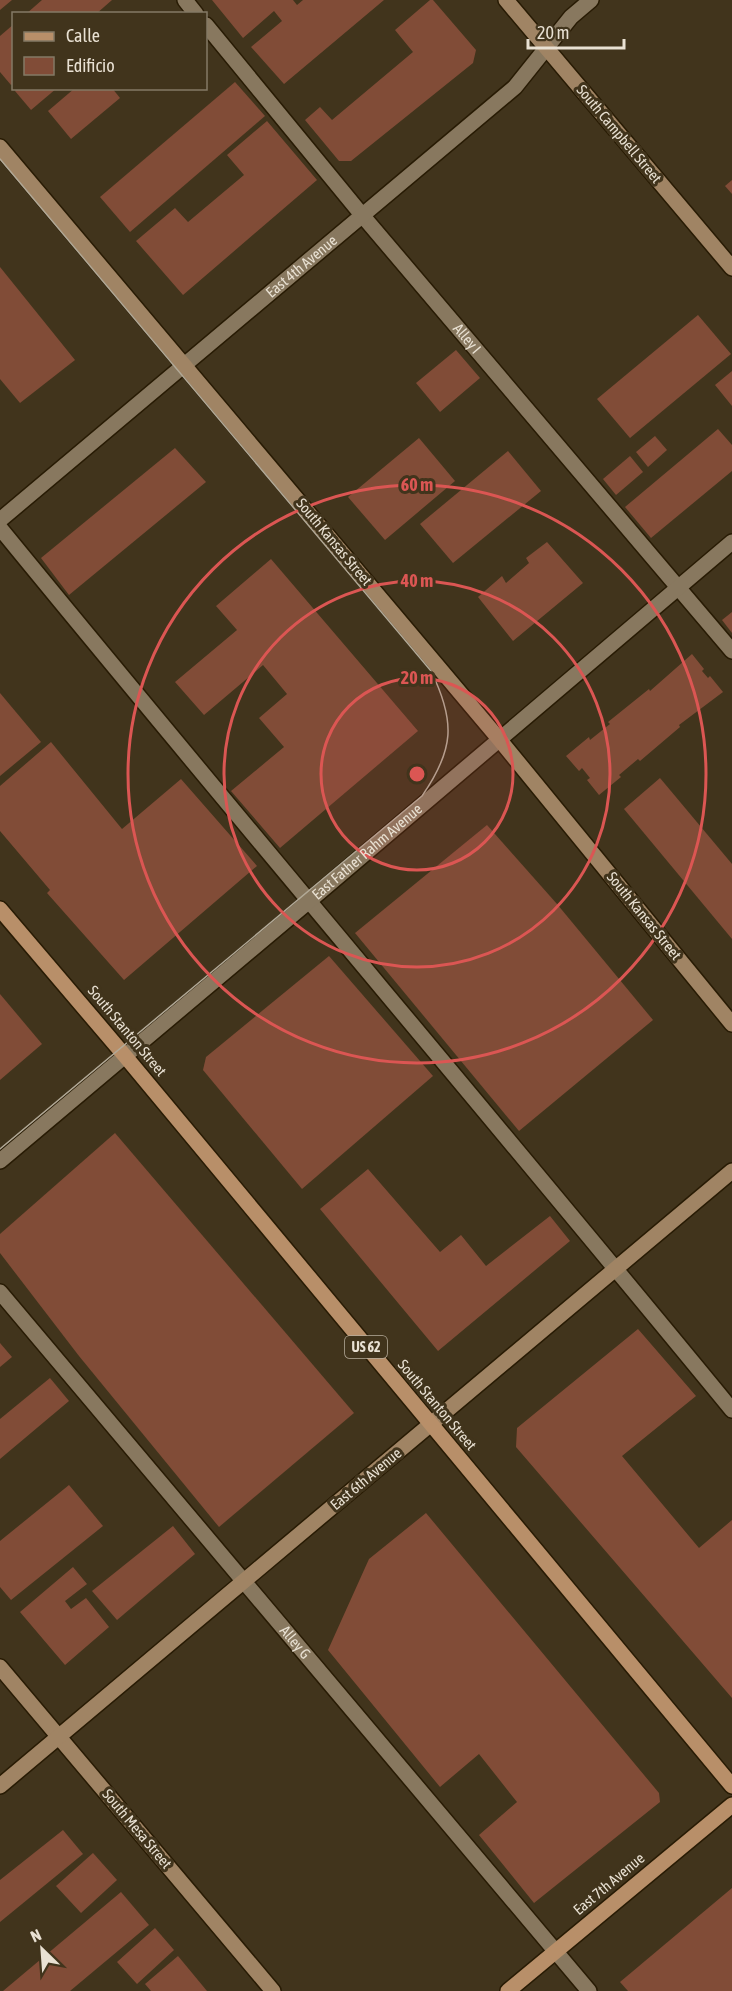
<svg xmlns="http://www.w3.org/2000/svg" width="732" height="1991" viewBox="0 0 732 1991" font-family="'Asap Condensed',sans-serif">
	<rect width="100%" height="100%" fill="#41341c"/>
	<g fill="#814c37">
		<polygon points="0,0 12,0 0,10"/>
		<polygon points="42,0 112,0 96,14 26,14"/>
		<polygon points="212,0 293,0 297,5 303,0 384,0 284,84 251,47 282,21 274,11 243,38"/>
		<polygon points="430,0 433,0 476,50 473,63 351,161 339,161 305,120 320,107 332,120 413,52 395,30"/>
		<polygon points="14,24 14,83 11,85 0,72 0,36"/>
		<polygon points="235,82 265,116 130,232 100,197"/>
		<polygon points="17,88 57,88 31,110 15,91"/>
		<polygon points="75,88 112,88 120,98 71,139 48,111"/>
		<polygon points="267,121 317,180 183,295 136,241 175,208 188,222 244,175 227,155"/>
		<polygon points="732,180 732,194 725,186"/>
		<polygon points="0,267 75,360 20,403 0,379"/>
		<polygon points="698,315 731,354 630,438 597,399"/>
		<polygon points="456,350 480,378 440,412 416,383"/>
		<polygon points="732,371 732,406 715,385"/>
		<polygon points="718,429 732,445 732,471 651,538 625,507"/>
		<polygon points="655,436 667,450 648,467 636,452"/>
		<polygon points="419,438 455,481 385,540 348,497"/>
		<polygon points="175,448 206,482 69,595 41,558"/>
		<polygon points="508,451 541,491 453,563 420,524"/>
		<polygon points="630,456 643,472 616,495 603,479"/>
		<polygon points="547,542 583,583 513,641 478,597 502,576 506,583 529,563 526,558"/>
		<polygon points="271,559 418,731 280,848 231,791 284,747 259,718 287,694 263,665 204,715 175,682 237,630 216,606"/>
		<polygon points="732,612 732,633 722,620"/>
		<polygon points="692,654 704,669 702,671 708,678 710,676 723,692 679,725 680,727 640,761 638,759 619,775 621,777 599,795 587,780 590,778 582,768 579,771 566,756 589,737 590,740 610,724 608,722 649,689 650,691"/>
		<polygon points="0,693 41,742 0,776"/>
		<polygon points="51,742 122,829 181,779 257,866 124,980 47,893 50,890 0,831 0,786"/>
		<polygon points="660,778 732,864 732,939 624,809"/>
		<polygon points="487,825 557,904 653,1020 519,1131 355,933"/>
		<polygon points="329,956 433,1076 302,1189 203,1070 206,1057"/>
		<polygon points="0,994 42,1044 0,1080"/>
		<polygon points="115,1133 354,1413 219,1527 79,1356 0,1253 0,1234"/>
		<polygon points="368,1169 440,1252 461,1235 486,1266 550,1216 570,1241 438,1351 320,1209"/>
		<polygon points="638,1329 696,1396 622,1456 699,1548 732,1520 732,1698 516,1447 517,1428"/>
		<polygon points="0,1343 12,1357 0,1367"/>
		<polygon points="50,1378 69,1401 0,1459 0,1419"/>
		<polygon points="69,1485 103,1526 11,1600 0,1587 0,1541"/>
		<polygon points="426,1513 659,1793 660,1802 534,1903 479,1835 517,1802 479,1754 440,1787 328,1650 369,1559"/>
		<polygon points="173,1526 195,1554 117,1620 92,1591"/>
		<polygon points="73,1567 87,1584 65,1601 71,1609 86,1598 109,1627 65,1665 20,1612"/>
		<polygon points="63,1830 83,1854 0,1922 0,1880"/>
		<polygon points="93,1853 117,1880 81,1913 56,1886"/>
		<polygon points="732,1888 732,1991 628,1991 620,1982"/>
		<polygon points="121,1892 149,1925 70,1991 3,1991"/>
		<polygon points="155,1928 174,1950 137,1984 117,1962"/>
		<polygon points="178,1956 207,1991 151,1991 145,1984"/>
	</g>
	<g fill="none" stroke-linecap="round" stroke-linejoin="round">
		<g stroke="#281b04" stroke-width="18">
			<g id="lane">
				<polyline points="185,0 196,14"/>
				<path id="s1" d="M206,25L362,215L732,651"/>
				<path d="M0,528C242,824 490,1115 732,1410"/>
				<path id="s2" d="M0,1292L589,1991"/>
			</g>
		</g>
		<g stroke="#281b04" stroke-width="18">
			<g id="street">
				<path id="s3" d="M0,520L515,87L571,17L591,0"/>
				<path id="s4" d="M0,1161L308,902L732,542"/>
			</g>
		</g>
		<g stroke="#281b04" stroke-width="18">
			<g id="secondary">
				<polyline points="506,0 732,268"/>
				<polyline points="0,147 499,739 732,1024"/>
				<polyline points="0,1667 273,1991"/>
				<polyline points="0,1786 732,1171"/>
			</g>
		</g>
		<g stroke="#281b04" stroke-width="18">
			<g id="primary">
				<polyline points="0,909 125,1056 732,1786"/>
				<polyline points="508,1991 732,1805"/>
			</g>
		</g>
		<use href="#lane" stroke="#88785f" stroke-width="15"/>
		<use href="#street" stroke="#88785f" stroke-width="15"/>
		<use href="#secondary" stroke="#a08464" stroke-width="15"/>
		<use href="#primary" stroke="#b88f69" stroke-width="15"/>
		<path stroke="#b2a997" stroke-width="1.5" d="M0,159L431,671C456,722 454,750 422,796L0,1149"/>
	</g>
	<circle cx="417" cy="774" r="96" fill="#db5653" fill-opacity=".12"/>
	<g fill="none" stroke="#db5653" stroke-width="3">
		<circle cx="417" cy="774" r="96"/>
		<circle cx="417" cy="774" r="193"/>
		<circle cx="417" cy="774" r="289"/>
	</g>
	<g text-anchor="middle" stroke-width="6" stroke-linejoin="round" paint-order="stroke">
		<rect fill="#41341c" stroke="#b7ad9c" stroke-width="1.5" x="345" y="1336" width="42" height="22" rx="4.5"/>
		<g font-size="14" font-weight="bold" fill="#e9e1d3">
			<text x="366" y="1352">US 62</text>
		</g>
		<g font-size="15" fill="#e9e1d3" stroke="#41341c">
			<text transform="translate(619 134) rotate(50)" y="5">South Campbell Street</text>
			<text dy="5" stroke="none"><textPath href="#s3" startOffset="394">East 4th Avenue</textPath></text>
			<text dy="5" stroke="none"><textPath href="#s1" startOffset="408">Alley I</textPath></text>
			<text transform="translate(334 542) rotate(50)" y="5">South Kansas Street</text>
			<text dy="5" stroke="none"><textPath href="#s4" startOffset="480">East Father Rahm Avenue</textPath></text>
			<text transform="translate(644 916) rotate(51)" y="5">South Kansas Street</text>
			<text transform="translate(127 1031) rotate(50)" y="5">South Stanton Street</text>
			<text transform="translate(437 1405) rotate(50)" y="5">South Stanton Street</text>
			<text transform="translate(366 1479) rotate(-40)" y="5">East 6th Avenue</text>
			<text dy="5" stroke="none"><textPath href="#s2" startOffset="458">Alley G</textPath></text>
			<text transform="translate(137 1829) rotate(50)" y="5">South Mesa Street</text>
			<text transform="translate(609 1884) rotate(-40)" y="5">East 7th Avenue</text>
		</g>
	</g>
	<circle cx="417" cy="774" r="9" fill="#db5653" stroke="#41341c" stroke-width="3"/>
	<g font-size="18" text-anchor="middle" font-weight="bold" fill="#db5653" stroke="#41341c" stroke-width="6" stroke-linejoin="round" paint-order="stroke">
		<text x="417" y="491">60 m</text>
		<text x="417" y="587">40 m</text>
		<text x="417" y="684">20 m</text>
	</g>
	<rect x="12" y="12" width="195" height="78" fill="#41341c" stroke="#847965" stroke-width="1.5"/>
	<rect x="24" y="32" width="30" height="9" fill="#b88f69" stroke="#847965" stroke-width="1.5"/>
	<text x="66" y="42" font-size="18" fill="#e9e1d3">Calle</text>
	<rect x="24" y="57" width="30" height="18" fill="#814c37" stroke="#847965" stroke-width="1.5"/>
	<text x="66" y="72" font-size="18" fill="#e9e1d3">Edificio</text>
	<g transform="translate(42 1949) rotate(335)" stroke="#41341c" stroke-width="4.5" paint-order="stroke">
	<path d="M0-4.5L10 22L0 15L-10 22Z" fill="#e9e1d3"/>
	<text y="-9" font-size="16" font-weight="bold" text-anchor="middle" fill="#e9e1d3">N</text>
	</g>
	<path d="M528 39v9h96v-9" fill="none" stroke="#e9e1d3" stroke-width="3"/>
	<text x="537" y="39" font-size="18" fill="#e9e1d3" stroke="#41341c" stroke-width="4.5" paint-order="stroke">20 m</text>
</svg>
